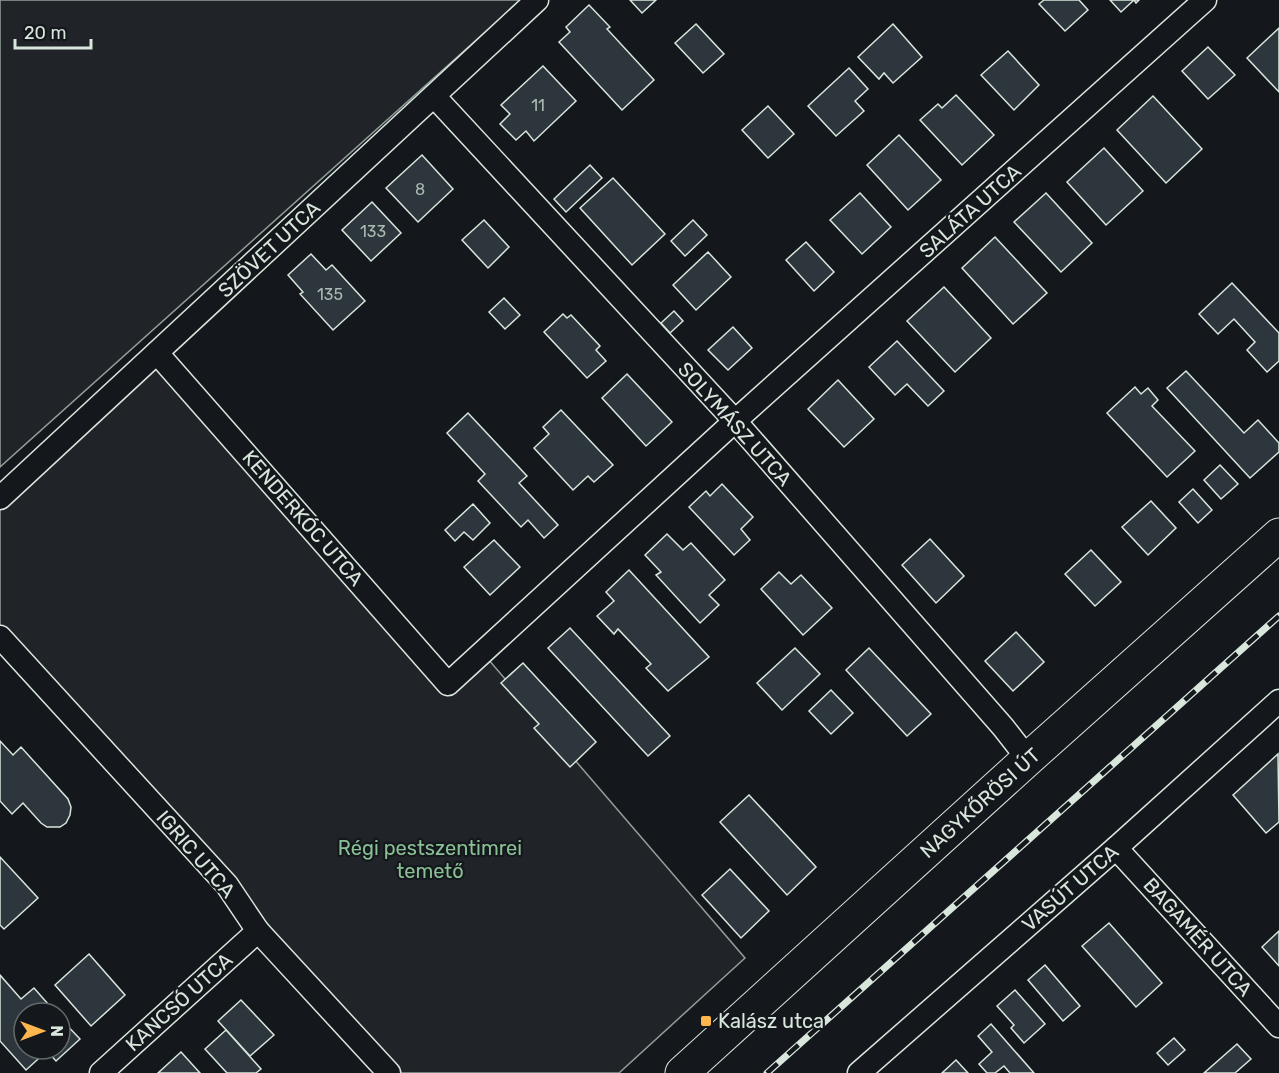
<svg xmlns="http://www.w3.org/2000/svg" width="1279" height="1073" viewBox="0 0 1279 1073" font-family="Rubik,sans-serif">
	<rect width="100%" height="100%" fill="#14181c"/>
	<g fill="#202428" stroke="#939e99" stroke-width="1.5">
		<polygon points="0,0 521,0 0,467"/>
		<polygon points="157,353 448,684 482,652 745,958 619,1073 389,1073 0,637 0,498"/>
	</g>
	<g fill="#2c363c" stroke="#d8e6dc" stroke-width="1.5">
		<polygon points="630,0 656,0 642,13"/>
		<polygon points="1044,0 1079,0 1088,10 1065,31 1039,4"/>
		<polygon points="1110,0 1139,0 1136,3 1134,0 1121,12"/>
		<polygon points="589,5 610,27 607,29 654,80 622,110 559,42 570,32 566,27"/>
		<polygon points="696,24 724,54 703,73 675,43"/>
		<polygon points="893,24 922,57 893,83 884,73 879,79 858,57"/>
		<polygon points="1279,28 1279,92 1247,58"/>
		<polygon points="1208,47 1235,75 1208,99 1182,71"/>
		<polygon points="1008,51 1039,85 1014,110 981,75"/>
		<polygon points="543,66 576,101 534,141 526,131 516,140 500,124 510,114 501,105"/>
		<polygon points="849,68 868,89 855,101 864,111 836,136 808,106"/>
		<polygon points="956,95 994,135 962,165 920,120 938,104 942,108"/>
		<polygon points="1153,96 1202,149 1166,183 1117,130"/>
		<polygon points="768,106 794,134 768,158 742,130"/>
		<polygon points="899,135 941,180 908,210 867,165"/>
		<polygon points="1104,148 1143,191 1106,225 1067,182"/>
		<polygon points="422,155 453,189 418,222 386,188"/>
		<polygon points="590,165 602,178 566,212 554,199"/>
		<polygon points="613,178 665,234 632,265 580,208"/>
		<polygon points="860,193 891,227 862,254 830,220"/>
		<polygon points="1046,193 1092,243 1061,272 1014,222"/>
		<polygon points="372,202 401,233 371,261 342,230"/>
		<polygon points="484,220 509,247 488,268 462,240"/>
		<polygon points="693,220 707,235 685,256 671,241"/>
		<polygon points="995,237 1047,293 1013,324 962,268"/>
		<polygon points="806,242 834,272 814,291 786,260"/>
		<polygon points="708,252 731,277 696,310 673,285"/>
		<polygon points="311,254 326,270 332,265 365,301 333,330 300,294 303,292 288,275"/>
		<polygon points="1232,283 1279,333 1279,361 1267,372 1247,350 1255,342 1234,319 1218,334 1199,314"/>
		<polygon points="944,287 991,338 955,372 907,321"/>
		<polygon points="504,298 520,315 505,329 489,312"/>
		<polygon points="674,311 683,321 670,333 661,323"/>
		<polygon points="563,314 567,318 571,315 600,346 596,350 606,361 587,378 544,332"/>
		<polygon points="733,327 752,348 728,370 708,350"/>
		<polygon points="897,341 944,391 928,406 907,384 895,395 869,367"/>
		<polygon points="1186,371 1244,433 1258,420 1279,443 1279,452 1250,478 1167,388"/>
		<polygon points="627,374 672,422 646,446 602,398"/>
		<polygon points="838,380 874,419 844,447 808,409"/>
		<polygon points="1135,387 1141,394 1148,388 1158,400 1152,406 1195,451 1167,477 1107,413"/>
		<polygon points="561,410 613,465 594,482 588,476 573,490 534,448 549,434 543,427"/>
		<polygon points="468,413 527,476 519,483 558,525 544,538 528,520 521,527 478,481 485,474 447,433"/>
		<polygon points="1220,465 1238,484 1221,499 1204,480"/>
		<polygon points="722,484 753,517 741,529 750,540 734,555 689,507 706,491 710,496"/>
		<polygon points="1193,489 1212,510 1198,523 1179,502"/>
		<polygon points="1151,501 1176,528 1148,555 1122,527"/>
		<polygon points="473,504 490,523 473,540 464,532 455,541 445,530"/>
		<polygon points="667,534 683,550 691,543 725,580 709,595 719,605 700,623 656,575 661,572 645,555"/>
		<polygon points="930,539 964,576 936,603 902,565"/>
		<polygon points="494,540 520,567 490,595 464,567"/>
		<polygon points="1091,550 1121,582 1095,606 1065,574"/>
		<polygon points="629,570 709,657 668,691 646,668 651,664 618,629 614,634 597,616 614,601 606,592"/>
		<polygon points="779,572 791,584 801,575 832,608 803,635 761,589"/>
		<polygon points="570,628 670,736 648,756 548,648"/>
		<polygon points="1016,632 1044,662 1013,691 985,661"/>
		<polygon points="795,648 820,674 782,710 757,683"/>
		<polygon points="869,648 931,714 907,736 846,670"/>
		<polygon points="523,663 596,742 570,767 534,728 539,724 501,683"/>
		<polygon points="831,690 853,713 831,734 809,711"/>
		<polygon points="0,741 13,755 21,747 68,799 71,807 70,815 66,823 60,827 47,827 41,823 23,803 12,814 0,801"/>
		<polygon points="1278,754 1279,822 1266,833 1233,795"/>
		<polygon points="749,795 816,867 787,895 720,822"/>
		<polygon points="0,857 38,898 4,929 0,925"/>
		<polygon points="730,869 769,911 741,938 702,895"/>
		<polygon points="1109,923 1162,983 1136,1007 1082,946"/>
		<polygon points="1279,931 1279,966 1262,947"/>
		<polygon points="89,954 125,995 91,1026 55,985"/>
		<polygon points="1045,965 1080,1006 1063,1021 1028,980"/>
		<polygon points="0,975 21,999 34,988 56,1013 24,1013 24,1049 60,1049 60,1018 80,1039 56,1061 47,1051 26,1070 0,1041"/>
		<polygon points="1015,990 1045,1024 1024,1043 1011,1028 1014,1025 997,1006"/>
		<polygon points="241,1000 274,1035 250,1056 218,1021"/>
		<polygon points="991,1024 1034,1073 1010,1073 1004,1066 995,1073 987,1073 979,1064 992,1052 978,1036"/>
		<polygon points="226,1030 261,1069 256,1073 227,1073 205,1049"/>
		<polygon points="1174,1038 1185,1050 1168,1065 1157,1053"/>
		<polygon points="1237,1044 1251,1059 1235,1073 1204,1073"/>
		<polygon points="181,1052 200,1073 158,1073"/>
		<polygon points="956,1060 968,1073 942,1073"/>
	</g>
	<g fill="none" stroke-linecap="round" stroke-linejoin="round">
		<g stroke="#d8e6dc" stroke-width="25">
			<g id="minor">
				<polyline points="434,96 735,421 1003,727 1028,759"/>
				<polyline points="157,353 448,684 735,421 1205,0"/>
				<polyline points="0,498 537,0"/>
				<polyline points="0,637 227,885 258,931 389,1073"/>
				<polyline points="1116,848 1279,1026"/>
				<polyline points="101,1073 258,931"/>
				<polyline points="859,1073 1116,848 1279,701"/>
			</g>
		</g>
		<g stroke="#d8e6dc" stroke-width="35">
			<polyline id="secondary" points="682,1073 1028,759 1279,535"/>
		</g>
		<use href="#minor" stroke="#14181c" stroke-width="22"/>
		<use href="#secondary" stroke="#14181c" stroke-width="33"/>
		<g stroke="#d8e6dc" stroke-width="7">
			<polyline id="rail" points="767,1073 1279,616"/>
		</g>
		<use href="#rail" stroke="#14181c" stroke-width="4.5" stroke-dasharray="14" stroke-linecap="butt"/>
	</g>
	<rect fill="#ffb74d" stroke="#14181c" stroke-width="2" x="700" y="1015" width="12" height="12" rx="3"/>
	<g text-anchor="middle" stroke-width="4.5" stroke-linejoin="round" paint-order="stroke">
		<g font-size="16" fill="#adbab4">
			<text x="538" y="111">11</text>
			<text x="420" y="195">8</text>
			<text x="373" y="237">133</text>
			<text x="330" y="300">135</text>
		</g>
		<g font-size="20" fill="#d8e6dc" stroke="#14181c">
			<text transform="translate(970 211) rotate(-42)" y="7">SALÁTA UTCA</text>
			<text transform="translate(269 249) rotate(-43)" y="7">SZÖVET UTCA</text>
			<text transform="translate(735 424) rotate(48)" y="7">SOLYMÁSZ UTCA</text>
			<text transform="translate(303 518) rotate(49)" y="7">KENDERKÓC UTCA</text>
			<text transform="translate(980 803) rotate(-42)" y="7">NAGYKŐRÖSI ÚT</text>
			<text transform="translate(196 854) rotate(49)" y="7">IGRIC UTCA</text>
			<text transform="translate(1070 888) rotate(-41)" y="7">VASÚT UTCA</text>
			<text transform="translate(1198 937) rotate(48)" y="7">BAGAMÉR UTCA</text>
			<text transform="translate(179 1002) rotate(-42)" y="7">KANCSÓ UTCA</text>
		</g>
		<g font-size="20" fill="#8ac095" stroke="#14181c">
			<text x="430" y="855">Régi pestszentimrei<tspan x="430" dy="23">temető</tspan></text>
		</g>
		<g font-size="20" fill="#d8e6dc" stroke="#14181c" text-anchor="start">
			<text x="718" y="1028">Kalász utca</text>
		</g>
	</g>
	<g transform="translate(42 1031) rotate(90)"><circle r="28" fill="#14181c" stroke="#626a69" stroke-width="1.5"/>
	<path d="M0-4.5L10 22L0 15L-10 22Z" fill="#ffb74d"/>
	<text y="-9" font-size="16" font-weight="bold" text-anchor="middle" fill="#d8e6dc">N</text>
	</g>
	<path d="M15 39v9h76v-9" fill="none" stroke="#d8e6dc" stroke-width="3"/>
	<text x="24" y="39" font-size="18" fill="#d8e6dc" stroke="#14181c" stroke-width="4.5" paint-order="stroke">20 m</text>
</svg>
